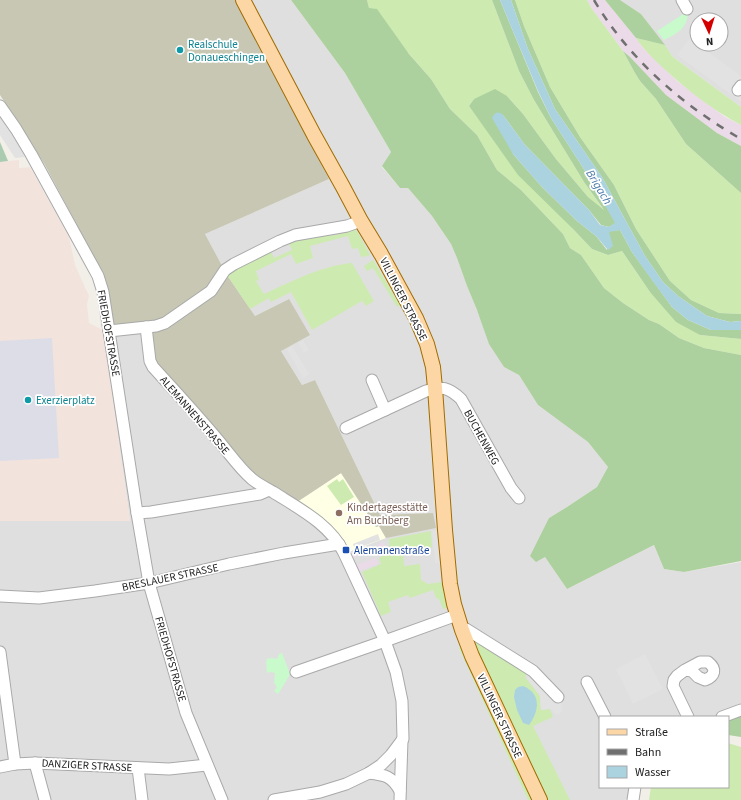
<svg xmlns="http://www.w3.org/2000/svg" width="741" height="800" viewBox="0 0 741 800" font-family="'Source Sans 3',sans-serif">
	<rect width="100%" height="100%" fill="#f2efe9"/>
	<g fill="#e0dfdf" fill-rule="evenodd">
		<polygon points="250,0 291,0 345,73 391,152 382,167 400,188 408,188 432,216 451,244 457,258 467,286 477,310 504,367 519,375 538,405 588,442 608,467 597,487 567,507 549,518 545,557 567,589 654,545 664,569 684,572 741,562 741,714 728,717 600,717 600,787 635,787 631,796 625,800 0,800 0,521 130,521 103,330 151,326 341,473 376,527 433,513 380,515 315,380 302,385 281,351 289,299 255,316 227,275 205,234 329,179 314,151 323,146"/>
		<path d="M620,0H741V107L677,60L672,56L644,18L641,14ZM697,20H721V44H697Z"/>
	</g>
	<g fill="#ebdbe8">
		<polygon points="587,0 605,0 636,38 643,48 677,81 725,117 741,125 741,146 717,133 666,95 630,57 623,51 592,9"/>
		<polygon points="383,542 387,552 380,554 377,545"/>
		<polygon points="364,547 366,553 353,558 351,552"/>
		<polygon points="376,558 378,564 359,571 357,565"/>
	</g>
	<polygon fill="#ffffe5" points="341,473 376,527 379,526 386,538 346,553 297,502"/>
	<polygon fill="#f3e3dd" points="19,160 19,168 30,167 69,237 75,265 89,296 87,304 89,323 103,330 130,521 0,521 0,162"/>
	<polygon fill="#c7c7b4" points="0,0 235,0 329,179 205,234 227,275 255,316 289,299 310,335 281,351 302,385 315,380 380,515 433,513 436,528 386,538 379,526 376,527 341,473 297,502 255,474 154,361 151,326 113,329 109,292 101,270 45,165 0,95"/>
	<g fill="#cdebb0">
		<polygon points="367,0 492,0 519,71 534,100 584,182 605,212 588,197 556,159 523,114 507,96 474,99 469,106 483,125 573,229 592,249 608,255 622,251 650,292 700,335 741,339 741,355 704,348 679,338 659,324 649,320 623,303 604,288 581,255 570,248 563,234 521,190 497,170 477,135 450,109 431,79 369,8"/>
		<polygon points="515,0 587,0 592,9 623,51 635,73 640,81 656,99 686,144 741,193 741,314 719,313 691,300 670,281 636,229 614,185 580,137 550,87 524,26"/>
		<path d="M636,38L665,45L672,56L677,60L741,107V125C712,110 685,88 661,66C652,57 643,49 636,38Z"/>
		<path d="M352,229L357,231L370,255L368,256L361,257L358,248L352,249L348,236L310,246L313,258L296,264L291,254L256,271L259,280L256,281L264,294C290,282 324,265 352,263L374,301L366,306L362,301L312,330L291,292L271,302L269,298L250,309L227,275L270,250L274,258L292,250L288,241L326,232L329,236L340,234L343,230Z"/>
		<polygon points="373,260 400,305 397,307 373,268 367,271 364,266"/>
		<polygon points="337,479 339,482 343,479 354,497 341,505 327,486"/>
		<polygon points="431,531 432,547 403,550 404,566 420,564 421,580 428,584 442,582 444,585 450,607 443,609 439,599 436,598 433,590 410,598 408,595 388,602 391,612 381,616 362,572 381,564 379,558 390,552 389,539"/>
		<polygon points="473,636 528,672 525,677 540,696 541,710 550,709 553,717 533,726 570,800 528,800 459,648"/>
		<polygon points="728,743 741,747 741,800 649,800 651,787 728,787"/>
	</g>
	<g fill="#add19e">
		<polygon points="291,0 367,0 369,8 377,9 409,54 431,79 450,109 477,135 497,170 521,190 563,234 570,248 581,255 604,288 623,303 649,320 659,324 679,338 704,348 741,355 741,561 684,572 664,569 654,545 567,589 545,557 536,562 530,556 549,518 567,507 597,487 608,467 588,442 538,405 519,375 504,367 489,344 477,310 467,286 457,258 451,244 432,216 408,188 400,188 382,166 391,152 345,73"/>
		<polygon points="492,0 500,0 538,92 551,118 591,180 616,223 609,227 601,225 589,210 525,145 503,115 513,154 542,187 577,221 596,236 607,250 609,231 620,230 632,252 672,307 688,320 711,330 741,330 741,339 700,335 676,322 650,292 622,251 608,255 592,249 573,229 518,175 469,106 474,99 495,89 507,96 523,114 556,159 588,197 604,210 584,182 534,100 519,71"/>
		<polygon points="511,0 515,0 524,26 550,87 580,137 614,185 636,229 670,281 691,300 719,313 741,314 741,321 730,322 707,316 678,296 663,282 645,256 602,177 555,109 528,49"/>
		<polygon points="605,0 620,0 641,14 665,45 636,38"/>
		<polygon points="623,51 630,57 666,95 717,133 741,146 741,193 686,144 656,99 640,81 635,73"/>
		<polygon points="741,714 741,737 728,735 728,719"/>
	</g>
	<polygon fill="#aacbaf" points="0,142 8,161 0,162"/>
	<g fill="#c8facc">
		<path d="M688,11C688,28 678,33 664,40L657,31Z"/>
		<polygon points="282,653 290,674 285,683 278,694 274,691 277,687 274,683 275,673 270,672 267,673 266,662 267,659 271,658 277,659 279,654"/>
	</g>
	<g fill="#e2e2e2">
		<polygon points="690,38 741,76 741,102 677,55"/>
		<polygon points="0,114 28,155 24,157 15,158 0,135"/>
		<polygon points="303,340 309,350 304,353 298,343"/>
		<polygon points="292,346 309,374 303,378 287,349"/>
		<polygon points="438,530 441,563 435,563 432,531"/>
		<polygon points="378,534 380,540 355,549 353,544"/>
		<polygon points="376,545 377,549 366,553 364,547 367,546 368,548"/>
		<polygon points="645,654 663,689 633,704 616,669"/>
		<polygon points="533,671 558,702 562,703 562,712 557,715 550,709 541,710 540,696 527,679"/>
	</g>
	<polygon fill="#dddde8" points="52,338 59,458 0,461 0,341"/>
	<g fill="#aad3df">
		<path d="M500,0H511L528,49L555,109L602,177L645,256L663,282L678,296L707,316L730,322L741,321V330H711L688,320L672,307L649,276L632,252L620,230L609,232L613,246L608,250L596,236L577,221L542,187L513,154L492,118C495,112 498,111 503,115L525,145L589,210L600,225L609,227L615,223L591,180L551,118L538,91Z"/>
		<path d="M523,686C542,694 539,711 529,725L523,723L517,710L514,697L515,690L518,687Z"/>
	</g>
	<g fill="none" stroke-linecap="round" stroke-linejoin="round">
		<g stroke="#a9a9a9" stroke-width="13">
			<g id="minor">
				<polyline points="682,0 687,9"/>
				<polyline points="738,90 741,86"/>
				<polyline points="0,106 16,129 31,154 92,265 98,276 103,292 137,513 149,583 186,713 222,800"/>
				<path d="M146,327L150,361L153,367C175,391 197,415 218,440C229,453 239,468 252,479C258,484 266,488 273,492C298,508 330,524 344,553L385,641L396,672L402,701L403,739L391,755L381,765L369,773L346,784L320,792L274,800"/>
				<polyline points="109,331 156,326 165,323 211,291 225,270 234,264 280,241 295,235 347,226 361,221"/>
				<polyline points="372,380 385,410"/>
				<path d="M346,428L426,391C442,386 448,387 461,399L511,488L519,498"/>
				<polyline points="137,513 151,512 260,494 269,490"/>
				<polyline points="0,596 39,598 95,591 149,583 229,564 284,553 339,544"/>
				<polyline points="462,630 466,629 533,671 558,697"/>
				<polyline points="0,652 15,764"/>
				<path d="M685,670L692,671L698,677L705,680C715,676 717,669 708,662H700L685,670L677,676L674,680L673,686L688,717"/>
				<polyline points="296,672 385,641 457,615"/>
				<polyline points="587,682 605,717"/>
				<polyline points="722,717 741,710"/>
				<polyline points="35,763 45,800"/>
				<polyline points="0,767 15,764 35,763 169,769 207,765"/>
				<polyline points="138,768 142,800"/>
				<path d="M369,773C385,775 392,776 400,791"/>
				<polyline points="400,800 402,740"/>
				<polyline points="633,800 635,787"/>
			</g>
		</g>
		<g stroke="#a06b00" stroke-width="16">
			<polyline id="major" points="243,0 314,135 343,187 361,221 381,254 416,318 427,344 433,367 435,388 445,530 450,584 454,604 462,630 472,656 540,800"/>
		</g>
		<use href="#minor" stroke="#fff" stroke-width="11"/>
		<use href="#major" stroke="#fcd6a4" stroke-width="14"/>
		<path stroke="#707070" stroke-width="2.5" stroke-dasharray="8 8" stroke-linecap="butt" d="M594,0C629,59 682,105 741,139"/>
	</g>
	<g fill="#0f9aa8" stroke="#fff" stroke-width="1.5">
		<circle cx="180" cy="50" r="4"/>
		<circle cx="28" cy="400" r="4"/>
	</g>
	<circle fill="#8d6e63" stroke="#fff" stroke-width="1.5" cx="339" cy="513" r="4"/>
	<rect fill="#1a4fb4" stroke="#fff" stroke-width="1.5" x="342" y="546" width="8" height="8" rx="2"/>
	<g text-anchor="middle" stroke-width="3.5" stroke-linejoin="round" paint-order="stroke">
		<g font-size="11" fill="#0d838f" stroke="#fff" text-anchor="start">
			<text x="188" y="48">Realschule<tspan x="188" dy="13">Donaueschingen</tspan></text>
			<text x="36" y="404">Exerzierplatz</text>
		</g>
		<g font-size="11" fill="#222" stroke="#fff">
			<text transform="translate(404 299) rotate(63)" y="4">VILLINGER STRASSE</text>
			<text transform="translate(109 333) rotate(80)" y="4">FRIEDHOFSTRASSE</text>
			<text transform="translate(195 415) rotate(49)" y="4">ALEMANNENSTRASSE</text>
			<text transform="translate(482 437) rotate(61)" y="4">BUCHENWEG</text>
			<text transform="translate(170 577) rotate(-12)" y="4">BRESLAUER STRASSE</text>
			<text transform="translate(171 659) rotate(74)" y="4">FRIEDHOFSTRASSE</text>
			<text transform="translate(500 716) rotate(65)" y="4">VILLINGER STRASSE</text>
			<text transform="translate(87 765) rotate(3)" y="4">DANZIGER STRASSE</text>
		</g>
		<g font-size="11" fill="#785e54" stroke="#fff" text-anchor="start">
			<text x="347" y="511">Kindertagesstätte<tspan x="347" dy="13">Am Buchberg</tspan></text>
		</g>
		<g font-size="11" fill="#164399" stroke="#fff" text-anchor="start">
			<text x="354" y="554">Alemanenstraße</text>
		</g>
		<g font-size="12" font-style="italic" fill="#4a7aab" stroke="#fff">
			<text transform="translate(599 187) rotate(59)" y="4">Brigach</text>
		</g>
	</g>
	<rect x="599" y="716" width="130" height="72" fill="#ffffff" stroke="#a7a7a7"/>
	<rect x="607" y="729" width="20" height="6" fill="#fcd6a4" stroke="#a7a7a7"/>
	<text x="635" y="736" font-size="12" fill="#222222">Straße</text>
	<rect x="607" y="749" width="20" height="6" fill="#707070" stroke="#a7a7a7"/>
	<text x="635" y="756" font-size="12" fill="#222222">Bahn</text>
	<rect x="607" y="766" width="20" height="12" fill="#aad3df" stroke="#a7a7a7"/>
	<text x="635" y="776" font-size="12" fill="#222222">Wasser</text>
	<g transform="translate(709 32) rotate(176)"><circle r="19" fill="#ffffff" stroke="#a7a7a7"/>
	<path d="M0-3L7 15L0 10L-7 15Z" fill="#d40000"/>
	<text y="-6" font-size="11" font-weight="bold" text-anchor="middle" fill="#222222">N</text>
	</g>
</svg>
